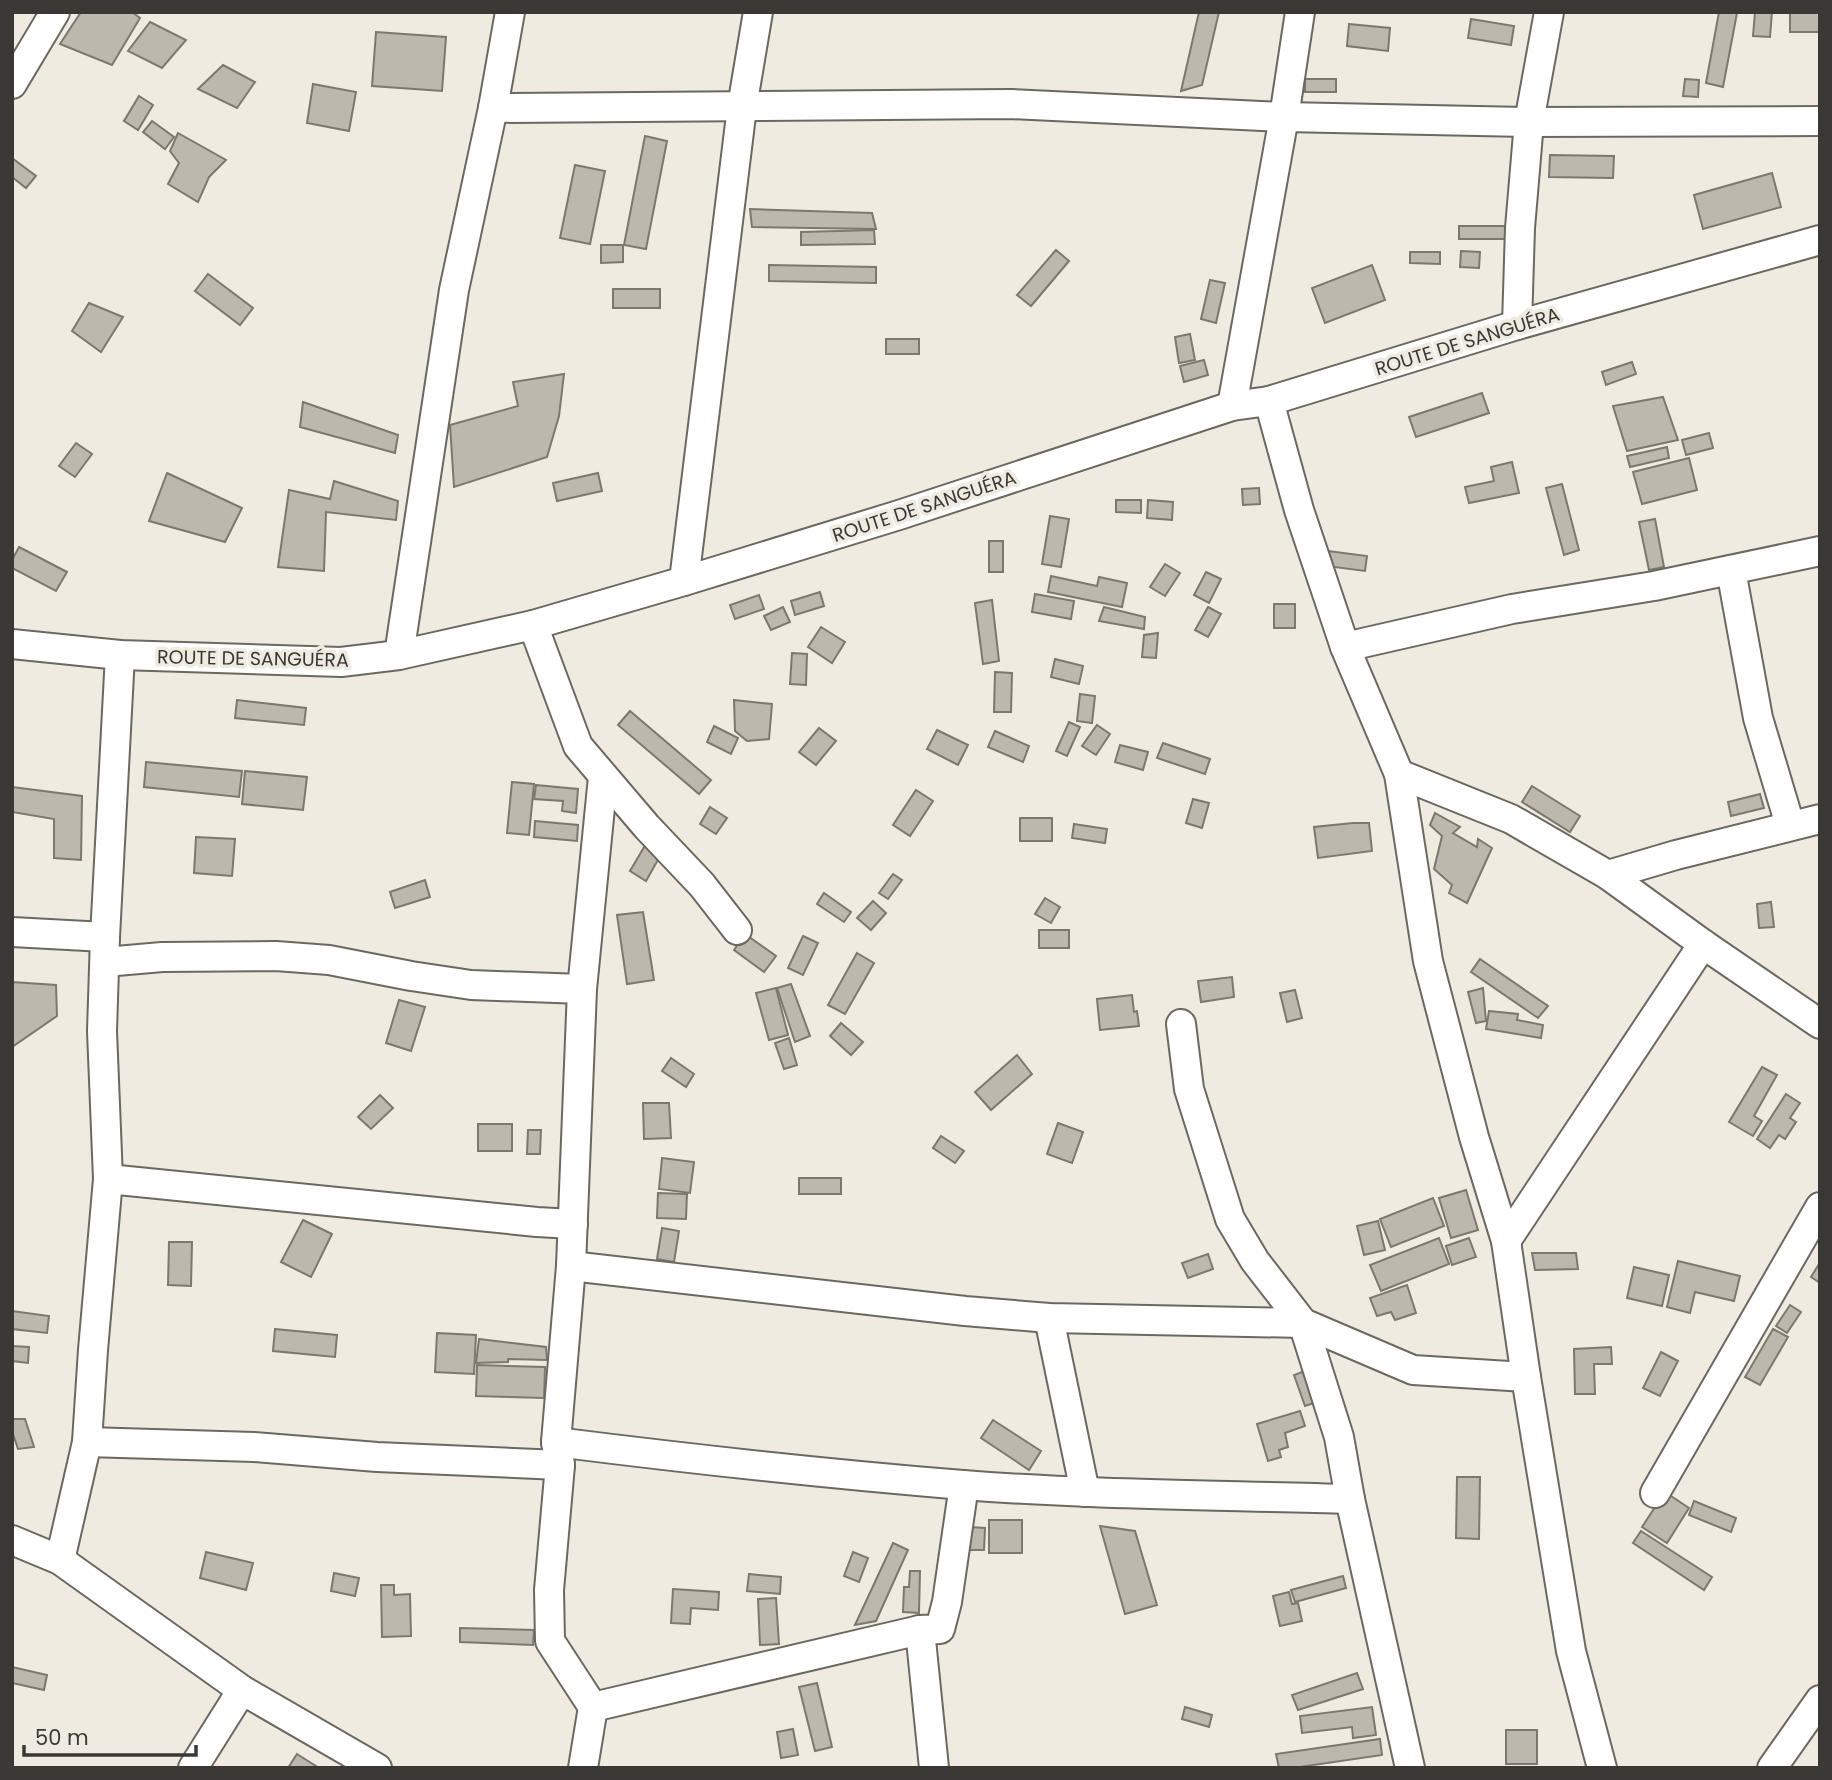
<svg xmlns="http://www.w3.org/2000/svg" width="1832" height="1780" viewBox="0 0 1832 1780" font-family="Poppins,sans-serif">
	<rect width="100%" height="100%" fill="#efebe1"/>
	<g fill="#bcb8ae" stroke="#7c786f" stroke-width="2">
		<polygon points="81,12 132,12 140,18 112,65 60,44"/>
		<polygon points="1199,12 1219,12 1202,85 1181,91"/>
		<polygon points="1719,12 1737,13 1723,87 1706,83"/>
		<polygon points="1755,12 1772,12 1770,37 1753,36"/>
		<rect x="1790" y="12" width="30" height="20"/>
		<polygon points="1471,19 1514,26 1511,45 1468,38"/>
		<polygon points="150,22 186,40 162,68 128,51"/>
		<polygon points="1349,24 1390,28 1388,51 1347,46"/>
		<polygon points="376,32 446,37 442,91 372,86"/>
		<polygon points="223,65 255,82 237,108 198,89"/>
		<rect x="1305" y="79" width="31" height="13"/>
		<polygon points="1685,79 1699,80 1698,97 1683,96"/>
		<polygon points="313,84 356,92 349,131 307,123"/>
		<polygon points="139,96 153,105 138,130 124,121"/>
		<polygon points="152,121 174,137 165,149 143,132"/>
		<polygon points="178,133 226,160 209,177 198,202 168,184 179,163 170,151"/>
		<polygon points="645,136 667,141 646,249 624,245"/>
		<polygon points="1550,155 1614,156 1613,178 1549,177"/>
		<polygon points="12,158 36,176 26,188 12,177"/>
		<polygon points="575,165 605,171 590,244 560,238"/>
		<polygon points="1772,173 1781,207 1703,229 1694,195"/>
		<polygon points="750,209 872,213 876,229 752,227"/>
		<rect x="1459" y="226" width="49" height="13"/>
		<polygon points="874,230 875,244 801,245 801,232"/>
		<polygon points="601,245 623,245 623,262 601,263"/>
		<polygon points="1056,250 1069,261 1031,306 1017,295"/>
		<polygon points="1461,251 1480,252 1479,268 1460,267"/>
		<polygon points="1410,252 1440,252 1440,264 1410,263"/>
		<polygon points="769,265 876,267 876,283 769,281"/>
		<polygon points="1372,265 1385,300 1325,323 1312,288"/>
		<polygon points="208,274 253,308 240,325 195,291"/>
		<polygon points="1210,280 1225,283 1216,323 1201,319"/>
		<rect x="613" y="289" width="47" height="19"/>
		<polygon points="89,303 123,317 101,352 72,331"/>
		<polygon points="1190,334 1195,360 1179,363 1175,337"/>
		<rect x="886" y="339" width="33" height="15"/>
		<polygon points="1204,360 1208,375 1184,382 1180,366"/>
		<polygon points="1632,362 1636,374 1606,385 1602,372"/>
		<polygon points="564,374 559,416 547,457 454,487 450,425 518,406 513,382"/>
		<polygon points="1482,393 1489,413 1416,437 1409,417"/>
		<polygon points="1663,397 1678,440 1627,451 1613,406"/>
		<polygon points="303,402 398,435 395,453 300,427"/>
		<polygon points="1709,433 1713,448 1686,455 1682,440"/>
		<polygon points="76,443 92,454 75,477 59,466"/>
		<polygon points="1667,447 1669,458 1630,467 1627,456"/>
		<polygon points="1689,458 1697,490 1642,504 1633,472"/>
		<polygon points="1512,462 1519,493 1469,503 1465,487 1494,481 1491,467"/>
		<polygon points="167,473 242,508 225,542 149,521"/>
		<polygon points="598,473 602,491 557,501 553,483"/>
		<polygon points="334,481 398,501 396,520 326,512 324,571 278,567 289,490 330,499"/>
		<polygon points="1562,484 1579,550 1564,555 1546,488"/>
		<polygon points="1259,488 1260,504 1243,505 1242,489"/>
		<polygon points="1116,500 1141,500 1141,513 1116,512"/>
		<polygon points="1148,500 1173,502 1172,520 1147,518"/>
		<polygon points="1050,516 1069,519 1061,567 1042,564"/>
		<polygon points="1655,519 1664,567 1649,570 1639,522"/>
		<rect x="989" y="541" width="14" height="31"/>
		<polygon points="19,547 67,572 56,591 12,568 12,560"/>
		<polygon points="1328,551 1367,556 1365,571 1326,566"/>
		<polygon points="1165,564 1180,573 1165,596 1150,587"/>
		<polygon points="1206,572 1221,579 1209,603 1194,595"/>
		<polygon points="1051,576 1097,586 1099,577 1127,583 1122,607 1048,592"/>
		<polygon points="820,592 824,606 795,615 791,601"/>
		<polygon points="1035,594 1074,601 1071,619 1032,612"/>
		<polygon points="759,595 764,609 735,619 730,605"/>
		<polygon points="992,600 999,661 983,664 975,603"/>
		<rect x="1274" y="604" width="21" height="24"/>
		<polygon points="783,607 790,622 771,630 764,616"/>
		<polygon points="1104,607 1145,617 1144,629 1099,621"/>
		<polygon points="1208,607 1221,614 1208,637 1195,630"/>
		<polygon points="821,627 845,642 832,663 808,647"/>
		<polygon points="1158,633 1156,658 1142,657 1144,635"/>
		<polygon points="792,653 807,654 806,685 790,684"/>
		<polygon points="1055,659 1083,666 1079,684 1051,677"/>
		<polygon points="995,672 1012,673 1011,712 994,712"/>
		<polygon points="1080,694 1095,696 1092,723 1077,721"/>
		<polygon points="237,700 306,708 304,725 235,718"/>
		<polygon points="734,700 772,704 769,739 747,741 735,731"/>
		<polygon points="630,711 711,780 699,794 618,725"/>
		<polygon points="1069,722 1080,727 1067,756 1056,751"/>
		<polygon points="1097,725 1110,734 1096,755 1082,746"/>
		<polygon points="714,726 738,738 731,754 707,742"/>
		<polygon points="819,728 836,741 816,765 799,752"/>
		<polygon points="937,730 968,745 958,765 927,749"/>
		<polygon points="995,731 1029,746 1023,762 988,747"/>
		<polygon points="1163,743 1210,759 1205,774 1157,758"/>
		<polygon points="1120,745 1148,752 1143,770 1115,762"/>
		<polygon points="146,762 242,771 239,797 144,787"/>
		<polygon points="245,771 307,777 303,810 242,804"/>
		<polygon points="512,782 534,784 529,835 507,833"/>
		<polygon points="536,785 578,789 576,813 562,811 563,801 534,799"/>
		<polygon points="1532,786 1580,816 1570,832 1522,802"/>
		<polygon points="12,787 82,796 81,860 54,858 54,819 12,812"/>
		<polygon points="916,790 933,801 910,836 893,825"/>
		<polygon points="1760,794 1764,808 1731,816 1728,802"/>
		<polygon points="1193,799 1209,803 1202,828 1186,823"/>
		<polygon points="710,807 727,818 716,834 700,824"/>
		<polygon points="1435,813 1460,827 1453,833 1477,847 1478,839 1492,848 1467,903 1449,893 1452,885 1434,869 1442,836 1430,825"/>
		<rect x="1020" y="818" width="32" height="23"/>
		<polygon points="535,821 578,825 577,841 534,837"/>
		<polygon points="1353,823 1369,823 1372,851 1318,858 1314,827"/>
		<polygon points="1074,824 1107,829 1105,843 1072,838"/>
		<polygon points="196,837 235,839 232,876 194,873"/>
		<polygon points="647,842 663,851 646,881 630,871"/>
		<polygon points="893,874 902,880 888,899 879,893"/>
		<polygon points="425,880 430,897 395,908 390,892"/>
		<polygon points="824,893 851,912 844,922 817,904"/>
		<polygon points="1045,898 1060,907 1051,923 1035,914"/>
		<polygon points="873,901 886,913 871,930 857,918"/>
		<polygon points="1771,902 1774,927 1759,928 1757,904"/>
		<polygon points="643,912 654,980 627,984 617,915"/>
		<rect x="1039" y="930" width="30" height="18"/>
		<polygon points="745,934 776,956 764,972 734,950"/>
		<polygon points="803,936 818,943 803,975 788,968"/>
		<polygon points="857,953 874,963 845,1014 828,1005"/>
		<polygon points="1480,959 1548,1006 1538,1018 1471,972"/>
		<polygon points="1232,977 1234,997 1201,1002 1198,981"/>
		<polygon points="12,982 56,985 57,1016 12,1047"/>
		<polygon points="791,984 810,1036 795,1042 777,988"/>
		<polygon points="776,988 788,1035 769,1040 756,993"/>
		<polygon points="1483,988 1486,1021 1476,1023 1468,992"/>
		<polygon points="1295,990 1302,1018 1287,1022 1280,993"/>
		<polygon points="1132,995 1134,1012 1137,1011 1139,1026 1100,1030 1097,999"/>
		<polygon points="399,1000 425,1007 411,1051 386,1043"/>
		<polygon points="1489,1011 1518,1014 1517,1020 1543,1025 1541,1038 1486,1029"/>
		<polygon points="841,1023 863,1042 851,1055 830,1036"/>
		<polygon points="789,1038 797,1065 784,1069 775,1043"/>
		<polygon points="1017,1055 1032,1074 991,1110 975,1092"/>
		<polygon points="671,1058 694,1074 686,1087 662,1071"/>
		<polygon points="1762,1067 1777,1075 1754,1116 1762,1121 1753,1136 1729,1122"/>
		<polygon points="1786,1094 1800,1103 1790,1118 1796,1122 1785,1139 1779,1135 1770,1148 1757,1139"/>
		<polygon points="380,1095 393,1108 371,1129 358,1117"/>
		<polygon points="643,1103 669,1103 671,1138 644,1139"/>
		<polygon points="1058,1123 1083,1132 1072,1163 1047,1154"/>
		<rect x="478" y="1124" width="34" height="27"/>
		<polygon points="528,1130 541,1130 540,1154 527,1154"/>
		<polygon points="941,1136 964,1151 955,1163 933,1148"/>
		<polygon points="662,1158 694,1162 690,1193 659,1189"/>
		<rect x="799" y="1178" width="42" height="16"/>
		<polygon points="1466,1190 1478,1230 1451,1238 1439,1198"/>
		<polygon points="658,1193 687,1194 686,1219 657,1218"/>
		<polygon points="1433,1198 1444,1226 1391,1247 1380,1219"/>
		<polygon points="303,1220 332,1234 311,1277 281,1262"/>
		<polygon points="1378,1221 1385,1250 1364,1255 1357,1226"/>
		<polygon points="662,1228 679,1231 674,1262 657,1259"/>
		<polygon points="1439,1238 1449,1264 1381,1291 1370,1265"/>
		<polygon points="1469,1238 1476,1257 1452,1265 1446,1246"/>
		<polygon points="169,1242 192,1242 191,1286 168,1285"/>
		<polygon points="1532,1253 1576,1253 1578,1269 1535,1270"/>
		<polygon points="1208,1254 1213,1269 1188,1278 1182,1263"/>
		<polygon points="1678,1261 1740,1276 1734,1301 1695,1292 1690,1313 1667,1307"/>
		<polygon points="1819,1264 1820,1264 1820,1283 1811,1277"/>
		<polygon points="1634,1267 1669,1275 1662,1306 1627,1298"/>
		<polygon points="1407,1285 1416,1313 1395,1320 1391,1312 1377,1316 1370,1298"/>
		<polygon points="1790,1305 1801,1312 1787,1333 1776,1326"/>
		<polygon points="12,1311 49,1316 47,1333 12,1329"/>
		<polygon points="275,1329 337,1335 335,1357 273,1351"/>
		<polygon points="1773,1329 1788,1337 1760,1385 1745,1377"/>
		<polygon points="437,1333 476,1335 474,1374 435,1372"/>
		<polygon points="479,1339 546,1347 547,1360 508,1359 508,1362 476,1363"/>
		<polygon points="12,1346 29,1347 28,1363 12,1361"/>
		<polygon points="1611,1347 1612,1364 1594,1364 1595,1394 1575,1394 1574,1349"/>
		<polygon points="1661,1352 1678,1361 1660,1396 1643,1388"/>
		<polygon points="477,1365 545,1367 544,1398 476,1396"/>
		<polygon points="1310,1369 1320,1401 1305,1406 1294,1375"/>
		<polygon points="1300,1411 1305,1426 1285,1433 1288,1447 1279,1450 1281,1457 1268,1461 1257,1424"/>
		<polygon points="12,1419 25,1419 34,1447 18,1449 12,1431"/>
		<polygon points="993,1420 1041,1451 1029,1470 981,1438"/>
		<polygon points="1457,1477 1480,1477 1479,1539 1456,1538"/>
		<polygon points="1665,1492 1689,1508 1667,1543 1642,1527"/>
		<polygon points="1694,1501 1736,1518 1731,1532 1689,1515"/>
		<rect x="989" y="1520" width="33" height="33"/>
		<polygon points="1100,1526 1135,1531 1157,1605 1125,1614"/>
		<polygon points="970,1527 985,1528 984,1550 968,1550"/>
		<polygon points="1641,1531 1712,1577 1704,1590 1633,1543"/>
		<polygon points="893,1543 908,1550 876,1621 855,1625"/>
		<polygon points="206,1552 253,1563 246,1590 200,1578"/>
		<polygon points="853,1552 868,1558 859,1582 844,1576"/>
		<polygon points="910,1571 920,1571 919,1613 903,1612 904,1587 909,1587"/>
		<polygon points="334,1573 359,1578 355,1596 331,1591"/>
		<polygon points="749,1574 781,1577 780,1594 747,1591"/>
		<polygon points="1343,1576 1346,1588 1295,1602 1291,1590"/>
		<polygon points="381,1585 394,1585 394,1595 410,1594 411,1636 382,1637"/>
		<polygon points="673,1589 719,1592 718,1610 691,1608 690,1624 671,1623"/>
		<polygon points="1289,1592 1292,1604 1298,1603 1302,1621 1280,1626 1273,1596"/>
		<polygon points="776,1598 779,1644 760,1645 758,1599"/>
		<polygon points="460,1628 534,1630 533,1645 460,1642"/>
		<polygon points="12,1667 47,1675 44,1690 12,1683"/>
		<polygon points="1357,1673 1363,1689 1298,1710 1292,1695"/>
		<polygon points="817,1683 832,1747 815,1751 799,1687"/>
		<polygon points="1185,1707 1212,1715 1209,1727 1182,1719"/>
		<polygon points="1372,1707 1376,1735 1353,1738 1352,1727 1302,1733 1300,1716"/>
		<polygon points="793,1729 798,1755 781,1758 777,1732"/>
		<rect x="1506" y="1730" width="31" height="34"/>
		<polygon points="1380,1739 1382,1755 1293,1768 1279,1768 1276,1754"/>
		<polygon points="297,1754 319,1768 288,1768"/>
	</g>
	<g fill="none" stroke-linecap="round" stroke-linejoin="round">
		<g stroke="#6c6860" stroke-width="32">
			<g id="minor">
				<polyline points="12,84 55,12"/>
				<polyline points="493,108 1010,104 1284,117 1529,122 1820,121"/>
				<polyline points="1517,325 1520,228 1529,122 1549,12"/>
				<polyline points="1269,401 1299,510 1345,647 1399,774 1428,961 1474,1137 1506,1241 1526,1377 1571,1651 1602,1768"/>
				<polyline points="1232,406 1284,117 1300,12"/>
				<polyline points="1731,570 1758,718 1790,825"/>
				<polyline points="684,581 742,107 758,12"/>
				<polyline points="533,625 578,746 647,827 702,885 737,930"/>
				<polyline points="12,644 120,655 341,662 399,655 533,625 684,581 899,515 1232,406 1269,401 1517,325 1820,240"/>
				<polyline points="1345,647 1512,609 1654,586 1820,551"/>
				<polyline points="399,655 454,290 493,108 510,12"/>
				<polyline points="1399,774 1511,819 1608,875 1703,944 1820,1024"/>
				<polyline points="1608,875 1676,855 1820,819"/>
				<polyline points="12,932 105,937"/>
				<polyline points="105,962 162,957 276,956 329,960 411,976 471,985 582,989"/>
				<polyline points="1181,1024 1189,1089 1230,1219 1255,1261 1303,1323 1339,1437 1350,1499 1410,1768"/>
				<polyline points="108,1179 537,1222 573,1224"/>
				<polyline points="1506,1241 1703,944"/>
				<polyline points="571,1266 965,1311 1049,1318 1303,1323 1413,1370 1526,1377"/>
				<polyline points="1049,1318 1085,1492"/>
				<polyline points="87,1442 254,1447 377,1457 560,1465"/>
				<path d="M556,1442C691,1459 827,1474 963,1485C1091,1495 1221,1495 1350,1499"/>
				<polyline points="1655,1493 1820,1207"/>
				<polyline points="12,1540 60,1560 242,1690 377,1768"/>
				<polyline points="60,1560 87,1442 93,1350 108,1179 102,1031 105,937 120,655"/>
				<polyline points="920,1630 934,1768"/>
				<polyline points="593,1707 920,1630 940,1629 947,1602 964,1485"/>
				<polyline points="193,1768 242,1690"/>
				<polyline points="583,1768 593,1707 550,1641 549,1590 560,1465 556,1442 571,1266 582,989 603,777"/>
				<polyline points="1772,1768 1820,1700"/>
			</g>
		</g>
		<use href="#minor" stroke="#fff" stroke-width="28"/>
	</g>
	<g text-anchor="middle" stroke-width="7" stroke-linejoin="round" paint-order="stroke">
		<g font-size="19" fill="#3a3834" stroke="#efebe1">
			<text transform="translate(1467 341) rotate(-17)" y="7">ROUTE DE SANGUÉRA</text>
			<text transform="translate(924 506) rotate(-18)" y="7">ROUTE DE SANGUÉRA</text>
			<text transform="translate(253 658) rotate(1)" y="7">ROUTE DE SANGUÉRA</text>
		</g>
	</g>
	<rect width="1832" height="1780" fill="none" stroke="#3a3834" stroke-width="28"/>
	<path d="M24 1745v10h172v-10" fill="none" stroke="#3a3834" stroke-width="3.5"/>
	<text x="35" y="1745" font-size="21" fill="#3a3834" stroke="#efebe1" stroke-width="5" paint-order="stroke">50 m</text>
</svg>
